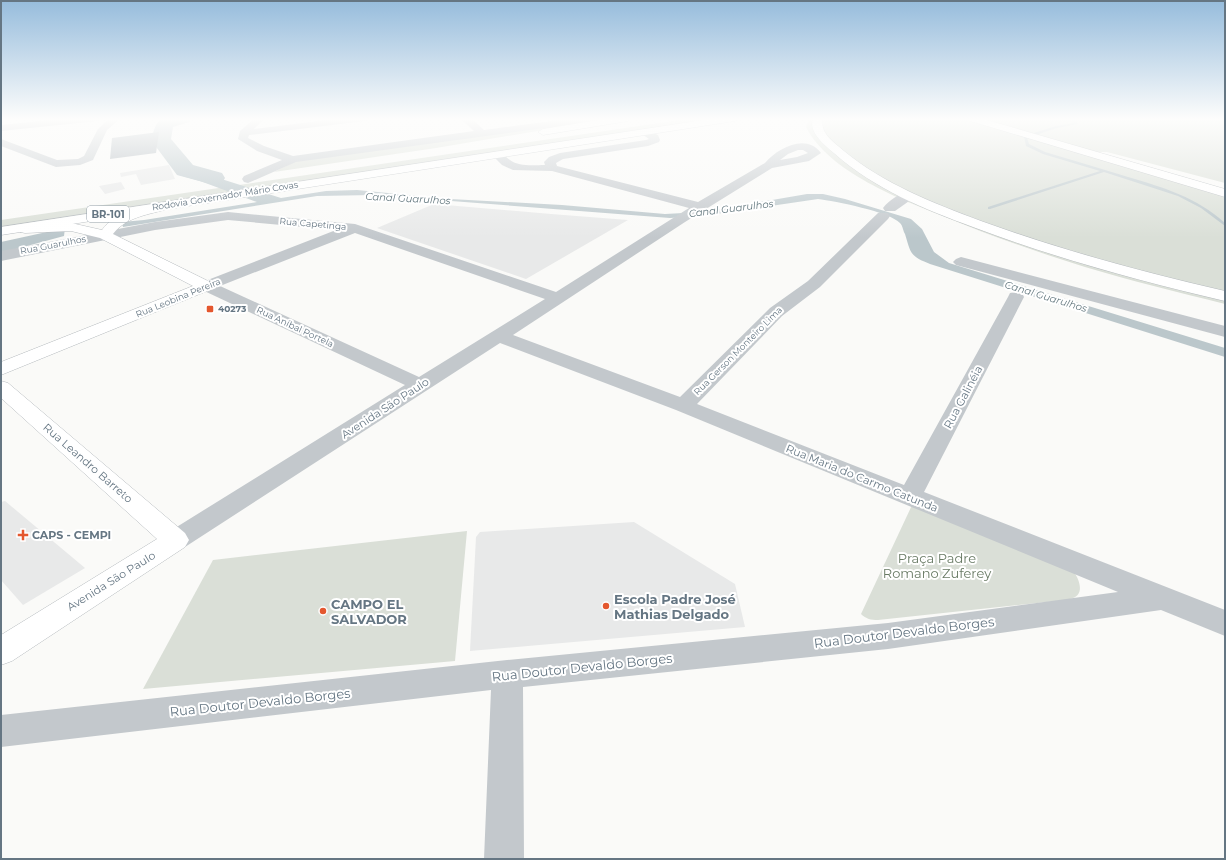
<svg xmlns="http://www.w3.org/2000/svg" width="1226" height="860" viewBox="0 0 1226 860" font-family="Montserrat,sans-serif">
	<rect width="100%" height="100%" fill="#fafaf8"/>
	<g fill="#e8e9e9">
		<polygon points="169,165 175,179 141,185 136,174 121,177 120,173"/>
		<polygon points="121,182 125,189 105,194 99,186"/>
		<polygon points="434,204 551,214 628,220 526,279 377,228"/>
		<polygon points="5,501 85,568 23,605 1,580 1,502"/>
		<polygon points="634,522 735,584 745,627 470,651 476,537 480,532"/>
	</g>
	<g fill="#dadfd7">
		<polygon points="598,118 615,118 436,148 274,172 298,160"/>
		<polygon points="693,118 722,118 1,228 1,220"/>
		<path d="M809,118H1225V183L1107,152H1086L1225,191V304C1178,292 1131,281 1085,267C1037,252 991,236 945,217C900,199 829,172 806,127Z"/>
		<path d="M913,503L1073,571C1079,578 1085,594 1073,598C1065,601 1055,601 1047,602L878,620C871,620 866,619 861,614Z"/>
		<polygon points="467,531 455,661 143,689 213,560"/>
	</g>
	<g fill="#bbc7cb">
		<path d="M182,161L190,169L281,198L326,191L357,190L450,199L562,205L665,214L702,212L807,194H823L845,199L911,219L922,229L934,252L949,263L1225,348V357L930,264C910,256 911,254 905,234C903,231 903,226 900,223C890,212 835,201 818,199L702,216L670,218L373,195L317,196L123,227L122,222L144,220L257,202L200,181L179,175L170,162Z"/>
		<polygon points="65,228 64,236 1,253 1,242"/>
	</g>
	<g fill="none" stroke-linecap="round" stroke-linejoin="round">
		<path fill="#bbc7cb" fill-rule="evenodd" d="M1058,118L1074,120L1078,124L1057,128L1027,138L1029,144L1045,152C1073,160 1101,169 1128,177C1165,188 1196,197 1225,223V226L1201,208L1178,196L1104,172L990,209H988V207L1100,171L1043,154L1026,146L1024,136L1056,126L1074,123L1072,122Z"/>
		<path fill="#bbc7cb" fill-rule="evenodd" d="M166,118H192L189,122L173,127L171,139L193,165L222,173L225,178L222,183L214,185L177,175L151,140C155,129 154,122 166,118Z"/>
	</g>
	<polygon fill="#aab3b9" points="159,132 156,153 110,159 112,138"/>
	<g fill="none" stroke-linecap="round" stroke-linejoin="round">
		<g stroke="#b5babe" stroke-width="1">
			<g id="major">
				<polygon points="965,118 980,118 1225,189 1225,197 967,120"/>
				<path d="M159,203L164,204L166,207L164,210C146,215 125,218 113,234L212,283L214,286L212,289L1,375V362L193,286L100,238L71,231L25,233L20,232L18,229L20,226L71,223L102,230C115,212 138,208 159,203Z"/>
				<polygon points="1,381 8,383 185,533 189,540 185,547 12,661 1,665 1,635 157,539 1,398"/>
			</g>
		</g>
		<g stroke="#b4b9bd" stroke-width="1">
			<g id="highway">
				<polygon points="611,118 633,118 628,121 543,135 538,132 543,129"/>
				<polygon points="717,118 740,118 735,121 1,235 1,227"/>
				<path d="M813,118H823C819,133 834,142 844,151C884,184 933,203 981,221C1061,250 1142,272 1225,291V301C1140,281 1055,258 973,227C924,209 875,189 835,154C825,145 808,133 813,118Z"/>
			</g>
		</g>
		<g fill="#c3c8cc" fill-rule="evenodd">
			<polygon points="71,118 103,118 98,121 1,131 1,125"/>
			<polygon points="110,118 121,118 107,130 93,160 80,165 56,167 1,146 1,139 57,160 78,159 84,156 98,129"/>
			<polygon points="255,118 265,118 254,129 343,118 370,118 365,121 249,135 248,138 264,146 293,156 474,131 460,118 471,118 484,130 575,118 600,118 595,121 296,162 248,183 244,182 242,179 244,176 282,160 257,151 238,139 240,131"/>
			<path d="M644,129L658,135L660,140L659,142L648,146L563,159L556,163L557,166L698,202L765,163C778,148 806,133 821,153L809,161L772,168L685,222L513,335L680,397L770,308L808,281L878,213H888L890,216L888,219L820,287L782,316L697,404L904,485L1008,297L1010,293L1016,292L1022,293L1024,297L924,492L1225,610V636L1161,610L888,649L523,687L524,859H484L491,690L1,747V715L507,660L888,623L1118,592L676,410L500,343L185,547L176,550L167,547L163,540L167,533L405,385L200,289L198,286L200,283L336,230L228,220L155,230L1,261V251L155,222L228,212L355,224L556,292L689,208L552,171L513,170L502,165L491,154L497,151C503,152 505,157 510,160C519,167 534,165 545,165L544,162L549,157L560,153L646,140L649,139L639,132ZM798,150H803L808,153L797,157L780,160L788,154ZM355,233L545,299L419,377L220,286Z"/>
			<path d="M908,192L912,193L914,196L912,199L895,211H885L883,208C889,200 899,194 908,192Z"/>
			<polygon points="961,257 1225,326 1225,337 956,265 953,262 956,259"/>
		</g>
		<use href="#major" fill="#fff" fill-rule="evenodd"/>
		<use href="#highway" fill="#fff" fill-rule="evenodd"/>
	</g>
	<linearGradient id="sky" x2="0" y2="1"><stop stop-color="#96bcdc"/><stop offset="0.5" stop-color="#fdfdfc"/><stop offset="1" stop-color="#fdfdfc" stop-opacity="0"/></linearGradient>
	<rect width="1226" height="238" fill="url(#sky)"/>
	<g fill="#e4572e" stroke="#fff" stroke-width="1.5">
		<rect x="206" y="305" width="8" height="8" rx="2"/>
		<path d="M21 529h4v4h4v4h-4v4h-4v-4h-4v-4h4z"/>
		<circle cx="606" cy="606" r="4"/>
		<circle cx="323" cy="611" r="4"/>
	</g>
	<g text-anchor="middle" stroke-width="4" stroke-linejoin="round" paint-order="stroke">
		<g font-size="9" fill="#657683" stroke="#fff">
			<text transform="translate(225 196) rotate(-9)" y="3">Rodovia Governador Mário Covas</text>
			<text transform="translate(313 224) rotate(5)" y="3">Rua Capetinga</text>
			<text transform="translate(53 245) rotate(-11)" y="3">Rua Guarulhos</text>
			<text transform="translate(178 298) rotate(-22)" y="3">Rua Leobina Pereira</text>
			<text transform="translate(295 327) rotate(25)" y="3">Rua Aníbal Portela</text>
			<text transform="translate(738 351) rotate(-45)" y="3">Rua Gerson Monteiro Lima</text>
		</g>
		<g font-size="9" font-weight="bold" fill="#657683" stroke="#fff" text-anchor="start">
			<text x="218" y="312">40273</text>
		</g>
		<g font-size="10" font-style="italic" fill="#60757c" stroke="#fff">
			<text transform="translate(408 198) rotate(3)" y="4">Canal Guarulhos</text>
			<text transform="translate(731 208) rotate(-7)" y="4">Canal Guarulhos</text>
			<text transform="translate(1046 296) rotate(17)" y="4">Canal Guarulhos</text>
		</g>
		<rect fill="#fff" stroke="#939fa8" stroke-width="1" x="87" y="206" width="42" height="16" rx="3"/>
		<g font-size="10" font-weight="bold" fill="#657683">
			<text x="108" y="218">BR-101</text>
		</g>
		<g font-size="11" fill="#657683" stroke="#fff">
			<text transform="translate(963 397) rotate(-62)" y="4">Rua Galinéia</text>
			<text transform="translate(385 408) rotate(-33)" y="4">Avenida São Paulo</text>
			<text transform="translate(88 463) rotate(41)" y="4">Rua Leandro Barreto</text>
			<text transform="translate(862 478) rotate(22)" y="4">Rua Maria do Carmo Catunda</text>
			<text transform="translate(111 581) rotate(-32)" y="4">Avenida São Paulo</text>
		</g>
		<g font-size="11" font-weight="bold" fill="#657683" stroke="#fff" text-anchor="start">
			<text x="32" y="539">CAPS - CEMPI</text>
		</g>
		<g font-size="13" fill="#687a64" stroke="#fff">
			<text x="937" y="563">Praça Padre<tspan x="937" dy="15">Romano Zuferey</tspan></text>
		</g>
		<g font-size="13" font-weight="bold" fill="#657683" stroke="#fff" text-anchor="start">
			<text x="614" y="604">Escola Padre José<tspan x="614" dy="15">Mathias Delgado</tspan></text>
			<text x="331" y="609">CAMPO EL<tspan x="331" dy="15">SALVADOR</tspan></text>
		</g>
		<g font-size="13" fill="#657683" stroke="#fff">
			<text transform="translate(904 632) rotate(-7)" y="5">Rua Doutor Devaldo Borges</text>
			<text transform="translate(582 667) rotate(-6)" y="5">Rua Doutor Devaldo Borges</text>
			<text transform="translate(260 702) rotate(-6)" y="5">Rua Doutor Devaldo Borges</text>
		</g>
	</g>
	<rect width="1226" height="860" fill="none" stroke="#657683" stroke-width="4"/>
</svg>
